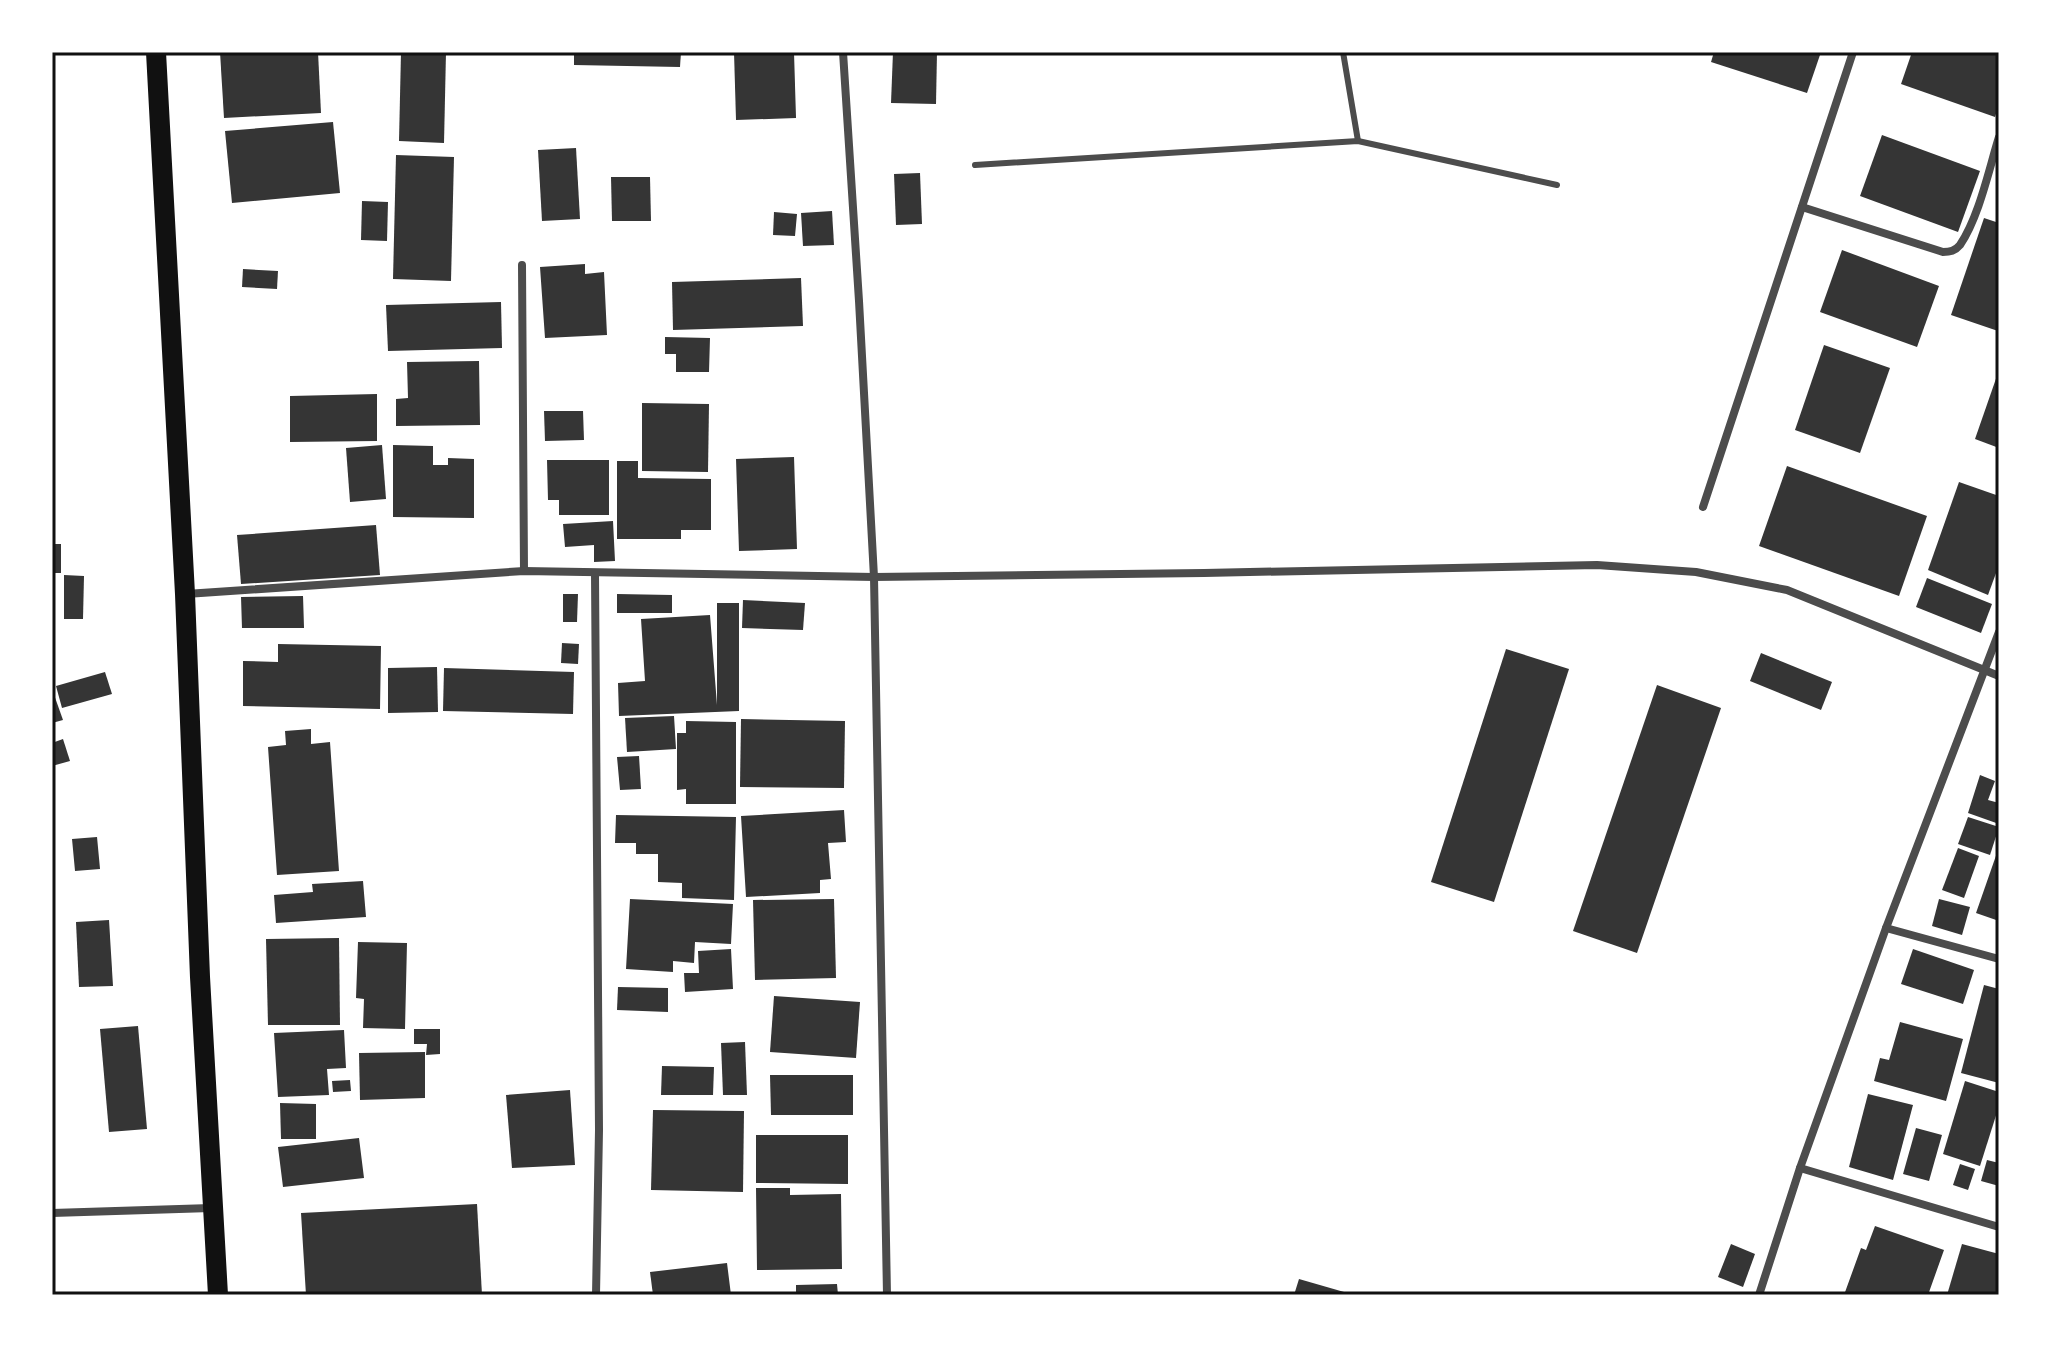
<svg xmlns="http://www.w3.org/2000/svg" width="2051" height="1347" viewBox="0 0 2051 1347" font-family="Inter,sans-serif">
	<rect width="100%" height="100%" fill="#fff"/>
	<g fill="#353535">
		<polygon points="220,52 318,52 321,113 224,118"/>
		<polygon points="401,52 446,52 444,143 399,141"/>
		<polygon points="574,52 681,52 680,67 574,65"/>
		<polygon points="734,52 794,52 796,118 736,120"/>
		<polygon points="893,52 937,52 936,104 891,103"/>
		<polygon points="1714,52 1821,52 1807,93 1711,62"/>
		<polygon points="1912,52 1999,52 1999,104 1995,117 1901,84"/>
		<polygon points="333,122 340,193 232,203 225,131"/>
		<polygon points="1882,135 1980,171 1958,232 1860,196"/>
		<polygon points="576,148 580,219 542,221 538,150"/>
		<polygon points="396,155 454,157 451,281 393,279"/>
		<polygon points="920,173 922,224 896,225 894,174"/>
		<polygon points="611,177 650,177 651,221 612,221"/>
		<polygon points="362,201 388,202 387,241 361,240"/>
		<polygon points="832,211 834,245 803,246 801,213"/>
		<polygon points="774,212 797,214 795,236 773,235"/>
		<polygon points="1984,218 1999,223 1998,331 1951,315"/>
		<polygon points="1842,250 1939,286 1917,347 1820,312"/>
		<polygon points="585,264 585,274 604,272 607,335 545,338 540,267"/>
		<polygon points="243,269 278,271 277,289 242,287"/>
		<polygon points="801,278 803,326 673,330 672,282"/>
		<polygon points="501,302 502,348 388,351 386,305"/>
		<polygon points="665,337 710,338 709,372 676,372 676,354 665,354"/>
		<polygon points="1824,345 1890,368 1860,453 1795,430"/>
		<polygon points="479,361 480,425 396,426 396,399 408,398 407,362"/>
		<polygon points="1999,370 1999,448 1975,439"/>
		<polygon points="377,394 377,441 290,442 290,396"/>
		<polygon points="642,403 709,404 708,472 642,471"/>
		<polygon points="544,411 583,411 584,440 545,441"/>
		<polygon points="382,445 386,499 350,502 346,448"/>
		<polygon points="393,445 433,446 433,465 448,465 448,458 474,459 474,518 393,517"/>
		<polygon points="794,457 797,549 739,551 736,459"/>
		<polygon points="547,460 609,460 609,515 559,515 559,500 548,500"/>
		<polygon points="617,461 638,461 638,478 711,479 711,530 681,530 681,539 617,539"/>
		<polygon points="1787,466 1927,516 1899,596 1759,546"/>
		<polygon points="1959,482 1999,496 1999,565 1988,595 1928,570"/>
		<polygon points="613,521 615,561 594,562 594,545 565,547 563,524"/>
		<polygon points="376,525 380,575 241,584 237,535"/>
		<rect x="52" y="544" width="9" height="29"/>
		<polygon points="64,575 84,576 83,619 64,619"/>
		<polygon points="1927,578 1992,604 1981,633 1916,607"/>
		<polygon points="563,594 578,594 577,622 563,622"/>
		<polygon points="617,594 672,595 672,613 617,613"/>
		<polygon points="303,596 304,628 242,628 241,597"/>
		<polygon points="743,600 805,603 803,630 742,628"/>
		<polygon points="717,603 739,603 739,711 619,716 618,683 645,681 641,619 710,615 717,705"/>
		<polygon points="562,643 579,644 578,664 561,663"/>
		<polygon points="278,644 381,646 380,709 243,706 243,661 278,662"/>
		<polygon points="1506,649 1569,669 1494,902 1431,882"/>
		<polygon points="1761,653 1832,682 1821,710 1750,681"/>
		<polygon points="437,667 438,712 388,713 388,668"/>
		<polygon points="444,668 574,672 573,714 443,711"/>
		<polygon points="105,672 112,694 62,708 56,686"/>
		<polygon points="1657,685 1721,708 1637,953 1573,931"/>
		<polygon points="52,689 63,720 52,723"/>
		<polygon points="674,716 676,749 627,752 625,718"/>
		<polygon points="741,719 845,721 844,788 740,787"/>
		<polygon points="686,721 736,722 736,804 686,804 686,789 677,790 677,733 686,733"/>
		<polygon points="311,729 311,744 330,742 339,871 277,875 268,747 286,745 285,731"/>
		<polygon points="63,739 70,761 52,766 52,743"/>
		<polygon points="639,756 641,789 620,790 617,757"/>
		<polygon points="1980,775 1995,781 1988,800 1999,803 1999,824 1968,813"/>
		<polygon points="844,810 846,842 828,843 831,879 820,880 820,893 746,897 741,816"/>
		<polygon points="616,815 736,817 734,900 682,898 682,883 658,882 658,854 636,854 636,843 615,843"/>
		<polygon points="1968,817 1999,827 1990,855 1958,844"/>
		<polygon points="97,837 100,869 75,871 72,839"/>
		<polygon points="1999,847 1999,921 1976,913"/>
		<polygon points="1958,848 1979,856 1964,898 1942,890"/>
		<polygon points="363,881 366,917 276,923 274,895 313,892 312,884"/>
		<polygon points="630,899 733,904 731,944 695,942 694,963 673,961 673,972 626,969"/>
		<polygon points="834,899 836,978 755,980 753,900"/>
		<polygon points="1939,899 1970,907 1962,935 1932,926"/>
		<polygon points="109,920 113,986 79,987 76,922"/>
		<polygon points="339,938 340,1025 268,1025 266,939"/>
		<polygon points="358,942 407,943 405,1029 363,1028 364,999 356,998"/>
		<polygon points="731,949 733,989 685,992 684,973 699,973 698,951"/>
		<polygon points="1913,949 1974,970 1963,1004 1901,984"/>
		<polygon points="1984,985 1999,989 1999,1083 1961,1073"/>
		<polygon points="618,987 668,988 668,1012 617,1010"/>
		<polygon points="774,996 860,1002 856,1058 770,1052"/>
		<polygon points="1900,1022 1963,1039 1946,1101 1874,1081 1880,1058 1889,1060"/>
		<polygon points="138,1026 147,1129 109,1132 100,1029"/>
		<polygon points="414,1029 440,1029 440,1054 426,1055 427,1044 414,1044"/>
		<polygon points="344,1030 346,1068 327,1069 329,1095 278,1097 274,1033"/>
		<polygon points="745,1042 747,1095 723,1095 721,1043"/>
		<polygon points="425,1052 425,1098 360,1100 359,1053"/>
		<polygon points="662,1066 714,1067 713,1095 661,1095"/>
		<polygon points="770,1075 853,1075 853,1115 771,1115"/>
		<polygon points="350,1080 351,1091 333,1092 332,1081"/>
		<polygon points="1965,1081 1999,1092 1999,1106 1980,1166 1943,1154"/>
		<polygon points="570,1090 575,1165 512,1168 506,1095"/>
		<polygon points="1868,1094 1913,1105 1893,1180 1849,1167"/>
		<polygon points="280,1103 316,1104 316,1139 281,1139"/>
		<polygon points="653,1110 744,1111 743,1192 651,1190"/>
		<polygon points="1916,1128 1942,1135 1929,1181 1903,1174"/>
		<polygon points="756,1135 848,1135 848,1184 756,1183"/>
		<polygon points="359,1138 364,1178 283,1187 278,1147"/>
		<polygon points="1987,1160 1999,1163 1999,1186 1981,1181"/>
		<polygon points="1960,1164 1975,1169 1968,1190 1953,1185"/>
		<polygon points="756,1188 790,1188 790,1195 841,1194 842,1269 757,1270"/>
		<polygon points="477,1204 482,1295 306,1295 301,1213"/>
		<polygon points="1875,1226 1944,1250 1928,1295 1844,1295 1861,1248 1866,1250"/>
		<polygon points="1731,1244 1755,1254 1743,1287 1718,1277"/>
		<polygon points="1962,1244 1999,1254 1999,1295 1947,1295"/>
		<polygon points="727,1263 731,1295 653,1295 650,1272"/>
		<polygon points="1299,1279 1351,1294 1351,1295 1294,1295"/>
		<polygon points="837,1284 838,1295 796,1295 796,1285"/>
	</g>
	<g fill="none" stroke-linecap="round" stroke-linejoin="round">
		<g stroke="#4c4c4c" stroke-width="6">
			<polyline points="1343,52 1358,141"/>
			<polyline points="975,165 1358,141 1557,185"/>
		</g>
		<g stroke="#4c4c4c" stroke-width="8">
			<polyline points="843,52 859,301 874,577 887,1295"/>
			<path d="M1802,207L1943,252C1950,252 1955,251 1960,245C1979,217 1989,169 1999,137"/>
			<polyline points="522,265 524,571"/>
			<polyline points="1703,507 1853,52"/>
			<polyline points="595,574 599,1130 596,1295"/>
			<polyline points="186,594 524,571 874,577 1204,573 1597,565 1696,572 1787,590 1999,676"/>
			<polyline points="1886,928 1999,959"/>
			<polyline points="1800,1168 1999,1227"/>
			<polyline points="52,1213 211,1208"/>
			<polyline points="1759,1295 1800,1168 1886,928 1999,632"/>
		</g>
		<polyline stroke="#111" stroke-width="20" points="156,52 185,594 200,977 218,1295"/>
	</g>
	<rect width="2051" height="1347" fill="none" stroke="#ffffff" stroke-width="108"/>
	<rect x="54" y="54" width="1943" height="1239" fill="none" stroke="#111" stroke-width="3"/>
</svg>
